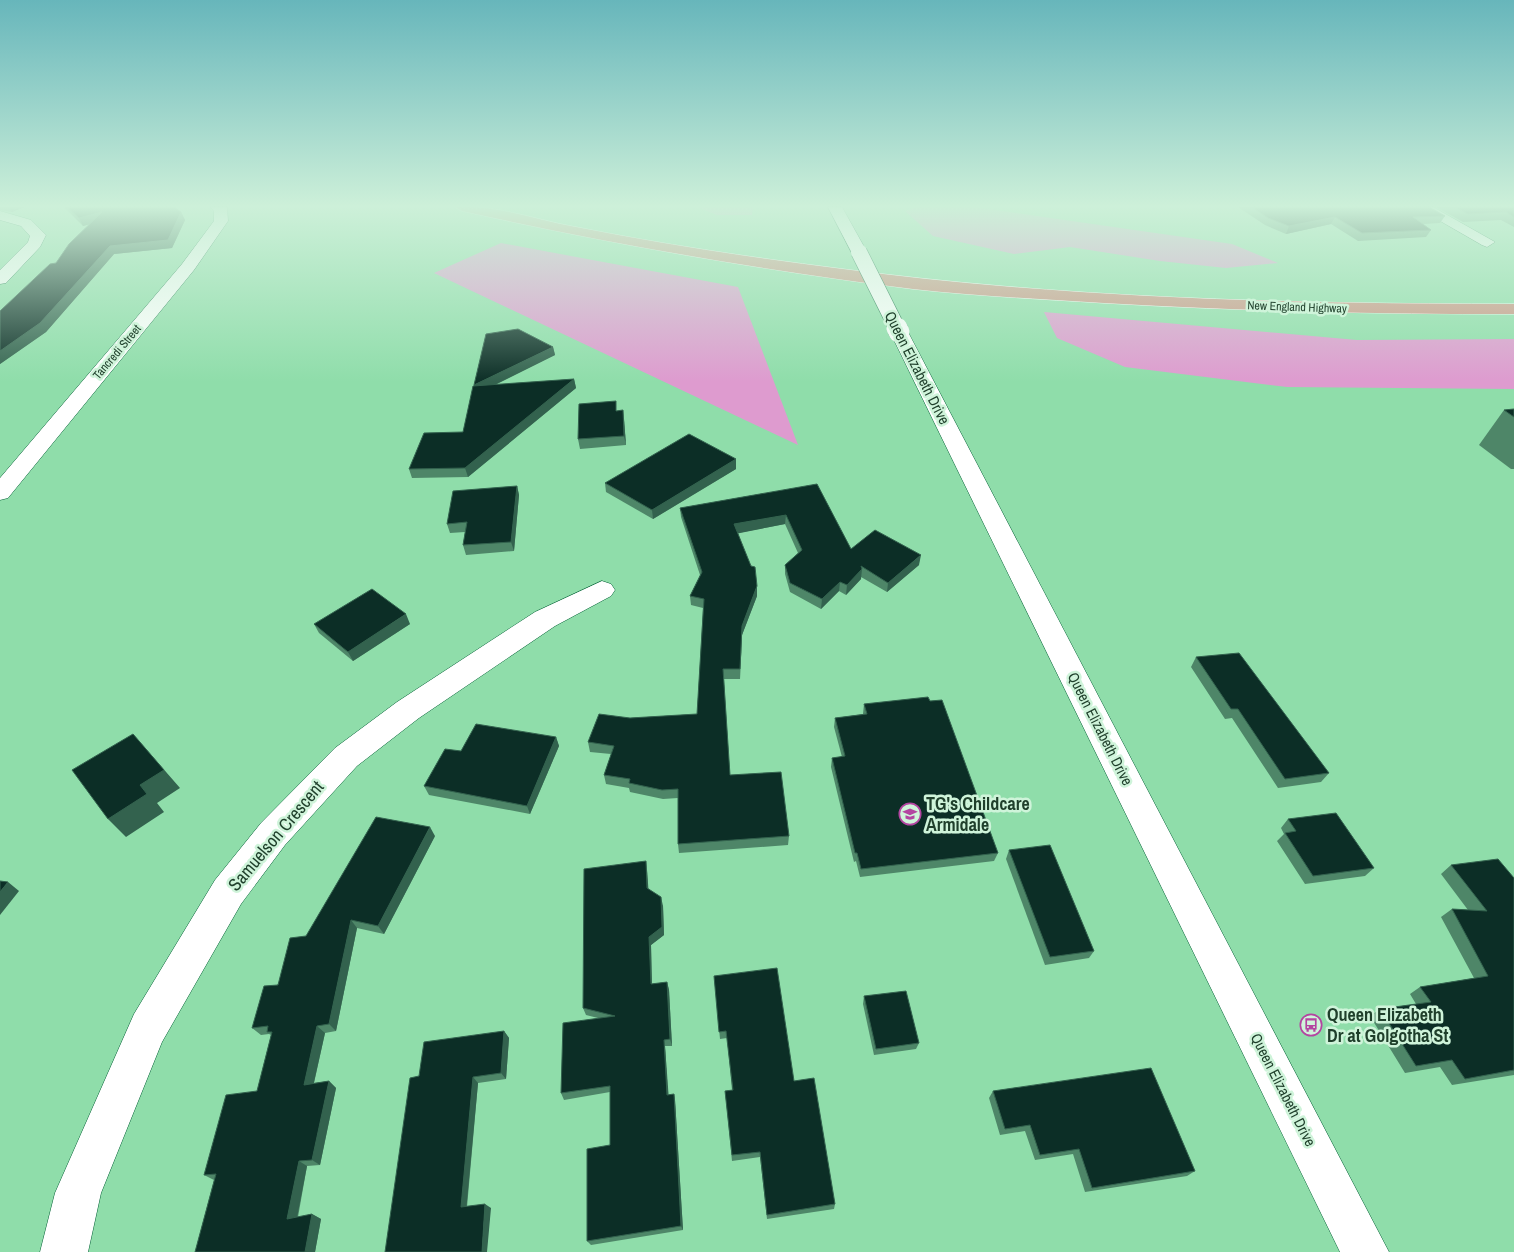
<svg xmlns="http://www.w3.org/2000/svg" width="1514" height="1252" viewBox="0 0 1514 1252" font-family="'Archivo Narrow',sans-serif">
	<rect width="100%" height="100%" fill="#8fddaa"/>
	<g fill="#de9bcf">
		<polygon points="697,207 753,207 752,215 717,215"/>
		<polygon points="916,207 975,207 1232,244 1278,263 1226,268 1160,261 1070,247 1014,254 933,236 905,211"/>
		<polygon points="501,243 738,287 798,445 434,273"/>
		<polygon points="1044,312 1357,340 1514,339 1514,389 1287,387 1125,367 1057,338"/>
	</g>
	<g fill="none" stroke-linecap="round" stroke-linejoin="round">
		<g stroke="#005e33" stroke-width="1">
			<g id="minor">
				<polygon points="211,207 227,207 228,221 194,270 8,498 0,500 0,478 182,264 214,221 214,211"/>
				<polygon points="1416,207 1433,207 1495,242 1487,247 1482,245"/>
				<polygon points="0,211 31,220 46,235 40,247 6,283 0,284 0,270 28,242 30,236 21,226 0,220"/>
				<polygon points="602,581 611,584 615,590 611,596 555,626 419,718 357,766 285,845 241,904 162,1042 101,1193 88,1252 40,1252 55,1193 134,1014 215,880 261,823 335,748 397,702 535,612"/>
			</g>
		</g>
		<g stroke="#005e33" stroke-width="1">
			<g id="tertiary">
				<polygon points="828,207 842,207 867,252 865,255 853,255"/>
				<polygon points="899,327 905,328 908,332 1389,1252 1340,1252 890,332 893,328"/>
			</g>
		</g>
		<g stroke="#fff" stroke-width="1">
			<path id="trunk" d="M455,207C495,204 536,220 576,227C661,244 748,257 835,268C1060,298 1287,304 1514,304V314C1377,314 1241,311 1104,303C1041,299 977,296 913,289C762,270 611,244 462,211Z"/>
		</g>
		<use href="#minor" fill="#fff" fill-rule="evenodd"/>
		<use href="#tertiary" fill="#fff" fill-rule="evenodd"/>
		<use href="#trunk" fill="#cc9283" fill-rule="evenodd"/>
		<g stroke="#005e33" stroke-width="17" stroke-linecap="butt">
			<polyline id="tertiary-bridge-far1" points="859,252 898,330"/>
		</g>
		<g stroke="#005e33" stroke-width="21" stroke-linecap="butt">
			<polyline id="tertiary-bridge" points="897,328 899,332"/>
		</g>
		<use href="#tertiary-bridge-far1" stroke="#fff" stroke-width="16"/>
		<use href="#tertiary-bridge" stroke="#fff" stroke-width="21"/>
	</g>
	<g fill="#4e8668">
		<polygon points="0,207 24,207 12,212 0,210"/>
		<polygon points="64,207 174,207 181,212 185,220 172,248 114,254 46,332 0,364 0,311 56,263 90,224 83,226"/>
		<polygon points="1238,207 1429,207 1445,216 1440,223 1423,224 1431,230 1426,237 1358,241 1331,224 1286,234 1265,225"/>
		<polygon points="1436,207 1514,207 1514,227 1501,220 1463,222"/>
		<polygon points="553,347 555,355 495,385 574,379 576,388 468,477 412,478 409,469 463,432 474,385"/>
		<polygon points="1514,409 1514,469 1511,469 1479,445 1504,410"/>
		<polygon points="617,411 624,419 626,445 580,449 578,439"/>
		<polygon points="736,459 736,469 653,519 606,492 605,483"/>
		<polygon points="817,484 851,549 919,565 887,592 861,577 861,579 846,595 839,591 821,609 790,592 785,574 785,565 798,553 785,524 738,533 757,596 742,635 740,679 724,679 730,775 789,836 788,845 679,853 678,844 678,798 663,799 630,792 629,788 606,784 604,775 611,754 590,752 588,742 630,718 697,714 703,608 691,605 690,596 700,575 681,517 680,508"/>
		<polygon points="517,486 519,495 514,551 466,555 463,545 465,532 450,533 447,524"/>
		<polygon points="314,624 410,624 353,661 319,633"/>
		<polygon points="1196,657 1329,773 1321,782 1278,788 1232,718 1225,719 1191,667"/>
		<polygon points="930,701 998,853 994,861 860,877 856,861 854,862 831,767 832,758 842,757 834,727 835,718 863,714 864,704"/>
		<polygon points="556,737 559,746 530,814 429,795 424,786 461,751"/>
		<polygon points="1288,819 1374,868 1365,876 1305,884 1277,841 1284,834 1281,828"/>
		<polygon points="435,836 384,934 357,928 336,1031 325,1033 314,1083 329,1081 336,1088 320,1165 307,1166 298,1217 312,1214 321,1219 315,1252 195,1252 214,1180 204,1175 257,1091 271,1035 269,1034 261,1035 252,1028 306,936"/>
		<polygon points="1009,850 1094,951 1089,958 1045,965 1006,859"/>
		<polygon points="1451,865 1514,878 1514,1075 1452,1085 1440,1067 1405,1073 1370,1016 1380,1009 1416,1004 1410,994 1420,987 1474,978 1441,917 1452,909 1468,910 1441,874"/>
		<polygon points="647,870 648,889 663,906 664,935 651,945 652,984 667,982 669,990 672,1046 665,1046 668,1095 674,1094 675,1100 683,1230 591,1245 587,1241 610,1145 610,1092 564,1100 561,1093 598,1018 586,1015 583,1008"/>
		<polygon points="714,976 794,1081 835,1204 834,1209 767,1219 760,1157 732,1161 725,1091 732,1090 727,1038 720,1039"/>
		<polygon points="864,996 919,1043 916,1049 874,1055 863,1004"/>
		<polygon points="504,1031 509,1038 506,1079 478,1083 467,1207 491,1208 385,1252 419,1076"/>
		<polygon points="993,1091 1195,1171 1187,1176 1085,1192 1073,1154 1035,1160 1025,1131 1000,1135 989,1098"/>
	</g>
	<g fill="#33624e">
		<polygon points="8,207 24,207 12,212"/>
		<polygon points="102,212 106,220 83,226 79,218"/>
		<polygon points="181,212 185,220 172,248 114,254 46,332 0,364 0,351 110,246"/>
		<polygon points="1335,217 1331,224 1286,234 1289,226"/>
		<polygon points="553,347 555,355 476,394 474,385"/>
		<polygon points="574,379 576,388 468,477 465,468"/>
		<polygon points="623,410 624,419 626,445 624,436"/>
		<polygon points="736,459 736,469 653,519 652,510"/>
		<polygon points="517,486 519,495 514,551 511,542"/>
		<polygon points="786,515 785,524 735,534 734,524"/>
		<polygon points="921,555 919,565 887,592 888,583"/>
		<polygon points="862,569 861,579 846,595 847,585"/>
		<polygon points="840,582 839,591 821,609 822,599"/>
		<polygon points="757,586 757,596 742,635 740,679 742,626"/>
		<polygon points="406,614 410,624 353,661 348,652"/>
		<polygon points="133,734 180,788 157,803 164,812 126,837 108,819 140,785"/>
		<polygon points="556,737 559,746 530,814 527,806"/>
		<polygon points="430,827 435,836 384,934 378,926"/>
		<polygon points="646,861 647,870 649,897 647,888"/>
		<polygon points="8,882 19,891 0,915 0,892"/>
		<polygon points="661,897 663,906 664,935 651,945 652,991 651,984 649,937"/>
		<polygon points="351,920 357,928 336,1031 329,1024"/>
		<polygon points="667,982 669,990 672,1046 670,1039"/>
		<polygon points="317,1026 325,1033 312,1091 304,1085"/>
		<polygon points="504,1031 509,1038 506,1079 501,1073"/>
		<polygon points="664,1040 665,1046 669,1101 667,1095"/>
		<polygon points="473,1077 478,1083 466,1212 461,1207"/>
		<polygon points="329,1081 336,1088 320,1165 312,1160"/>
		<polygon points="674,1094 675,1100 683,1230 681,1226"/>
		<polygon points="299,1161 307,1166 296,1223 287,1219"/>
		<polygon points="485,1204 491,1208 487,1252 482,1252"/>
		<polygon points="312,1214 321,1219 315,1252 305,1252"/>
	</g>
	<g fill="#0c2e26" stroke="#33624e">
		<polygon points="67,207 174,207 181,212 168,240 110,246 40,323 0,351 0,311 50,264 56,263 69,244 102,212 79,218"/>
		<polygon points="1252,207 1429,207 1445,216 1413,217 1431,230 1362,233 1335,217 1289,226 1268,218"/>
		<polygon points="1454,207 1514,207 1514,217 1506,212 1468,214"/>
		<polygon points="518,329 553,347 474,385 486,334"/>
		<polygon points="574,379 465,468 409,469 424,433 463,432 473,386"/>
		<polygon points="616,401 616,411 623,410 624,436 578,439 579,404"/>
		<polygon points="1514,409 1514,417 1504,410"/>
		<polygon points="689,434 736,459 652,510 605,483"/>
		<polygon points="817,484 851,549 875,530 921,555 888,583 861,566 862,569 847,585 840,582 822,599 790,583 785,565 802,550 786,515 734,524 751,566 755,567 757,586 742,626 740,669 723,669 730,775 781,772 789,836 678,844 678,789 662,790 629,783 630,779 604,775 614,746 588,742 599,714 630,718 697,714 704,599 690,596 702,572 680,508"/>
		<polygon points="517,486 511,542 463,545 467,522 447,524 453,491"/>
		<polygon points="372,589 406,614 348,652 314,624"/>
		<polygon points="1239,653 1329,773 1285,779 1238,709 1231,709 1196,657"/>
		<polygon points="928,697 930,701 942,700 998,853 861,869 857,853 855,853 832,758 845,756 835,718 867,714 864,704"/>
		<polygon points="476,724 556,737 527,806 424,786 445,749 461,751"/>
		<polygon points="133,734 164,770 140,785 147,794 108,819 72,770"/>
		<polygon points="1336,813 1374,868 1313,876 1285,833 1296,831 1288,819"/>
		<polygon points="376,817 430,827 378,926 351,920 329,1024 317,1026 304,1085 329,1081 312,1160 299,1161 287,1219 312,1214 305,1252 195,1252 216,1174 204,1175 226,1095 257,1091 272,1032 267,1032 268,1026 252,1028 264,986 278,985 290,938 306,936"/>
		<polygon points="1050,845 1094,951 1050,957 1009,850"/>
		<polygon points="1498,859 1514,878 1514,1070 1465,1079 1452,1060 1416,1066 1380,1009 1431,1002 1420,987 1488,976 1452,909 1487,911 1451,865"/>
		<polygon points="646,861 647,888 661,897 662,927 649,937 651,984 667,982 670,1039 664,1040 667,1095 674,1094 681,1226 587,1241 587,1149 610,1145 610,1086 561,1093 563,1023 615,1016 583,1008 584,869"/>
		<polygon points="0,881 8,882 0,892"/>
		<polygon points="777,968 794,1081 814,1078 835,1204 767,1215 760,1152 732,1155 725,1091 733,1090 726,1031 719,1032 714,976"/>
		<polygon points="906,991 919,1043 876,1049 864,996"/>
		<polygon points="504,1031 501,1073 473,1077 461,1207 485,1204 482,1252 385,1252 410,1078 419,1076 424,1042"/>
		<polygon points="1151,1068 1195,1171 1092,1188 1079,1149 1040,1155 1030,1125 1005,1129 993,1091"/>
	</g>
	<linearGradient id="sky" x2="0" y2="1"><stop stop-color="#67b6bb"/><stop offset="0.54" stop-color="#cdf0d9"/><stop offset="1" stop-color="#cdf0d9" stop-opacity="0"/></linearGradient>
	<rect width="1514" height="382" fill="url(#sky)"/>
	<defs>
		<g id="school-ring" transform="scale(1.125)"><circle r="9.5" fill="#cff4da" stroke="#b444a1" stroke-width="1.5"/><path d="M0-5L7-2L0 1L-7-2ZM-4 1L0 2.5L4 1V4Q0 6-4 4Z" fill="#b444a1"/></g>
		<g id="bus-ring" transform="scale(1.125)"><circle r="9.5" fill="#cff4da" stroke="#b444a1" stroke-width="1.5"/><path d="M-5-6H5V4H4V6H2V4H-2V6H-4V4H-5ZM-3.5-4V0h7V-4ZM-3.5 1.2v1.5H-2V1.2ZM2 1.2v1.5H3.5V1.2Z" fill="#b444a1"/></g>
	</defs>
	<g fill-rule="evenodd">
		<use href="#school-ring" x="910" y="814"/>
		<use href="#bus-ring" x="1311" y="1025"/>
	</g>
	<g text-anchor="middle" stroke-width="5" stroke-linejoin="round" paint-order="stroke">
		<g font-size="12" fill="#1f3f2b" stroke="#cff4da">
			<text transform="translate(1297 307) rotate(2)" y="4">New England Highway</text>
			<text transform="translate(117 352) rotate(-50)" y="4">Tancredi Street</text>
		</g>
		<g font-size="15" fill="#1f3f2b" stroke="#cff4da">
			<text transform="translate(917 368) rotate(63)" y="5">Queen Elizabeth Drive</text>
			<text transform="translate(1100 729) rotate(63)" y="5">Queen Elizabeth Drive</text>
			<text transform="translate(1283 1090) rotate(63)" y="5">Queen Elizabeth Drive</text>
		</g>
		<g font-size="18" font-weight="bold" fill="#1f3f2b" stroke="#cff4da" text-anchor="start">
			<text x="926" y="810">TG's Childcare<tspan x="926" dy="21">Armidale</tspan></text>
			<text x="1327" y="1021">Queen Elizabeth<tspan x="1327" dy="21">Dr at Golgotha St</tspan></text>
		</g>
		<g font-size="18" fill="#1f3f2b" stroke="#cff4da">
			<text transform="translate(276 836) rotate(-50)" y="6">Samuelson Crescent</text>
		</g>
	</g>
</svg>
